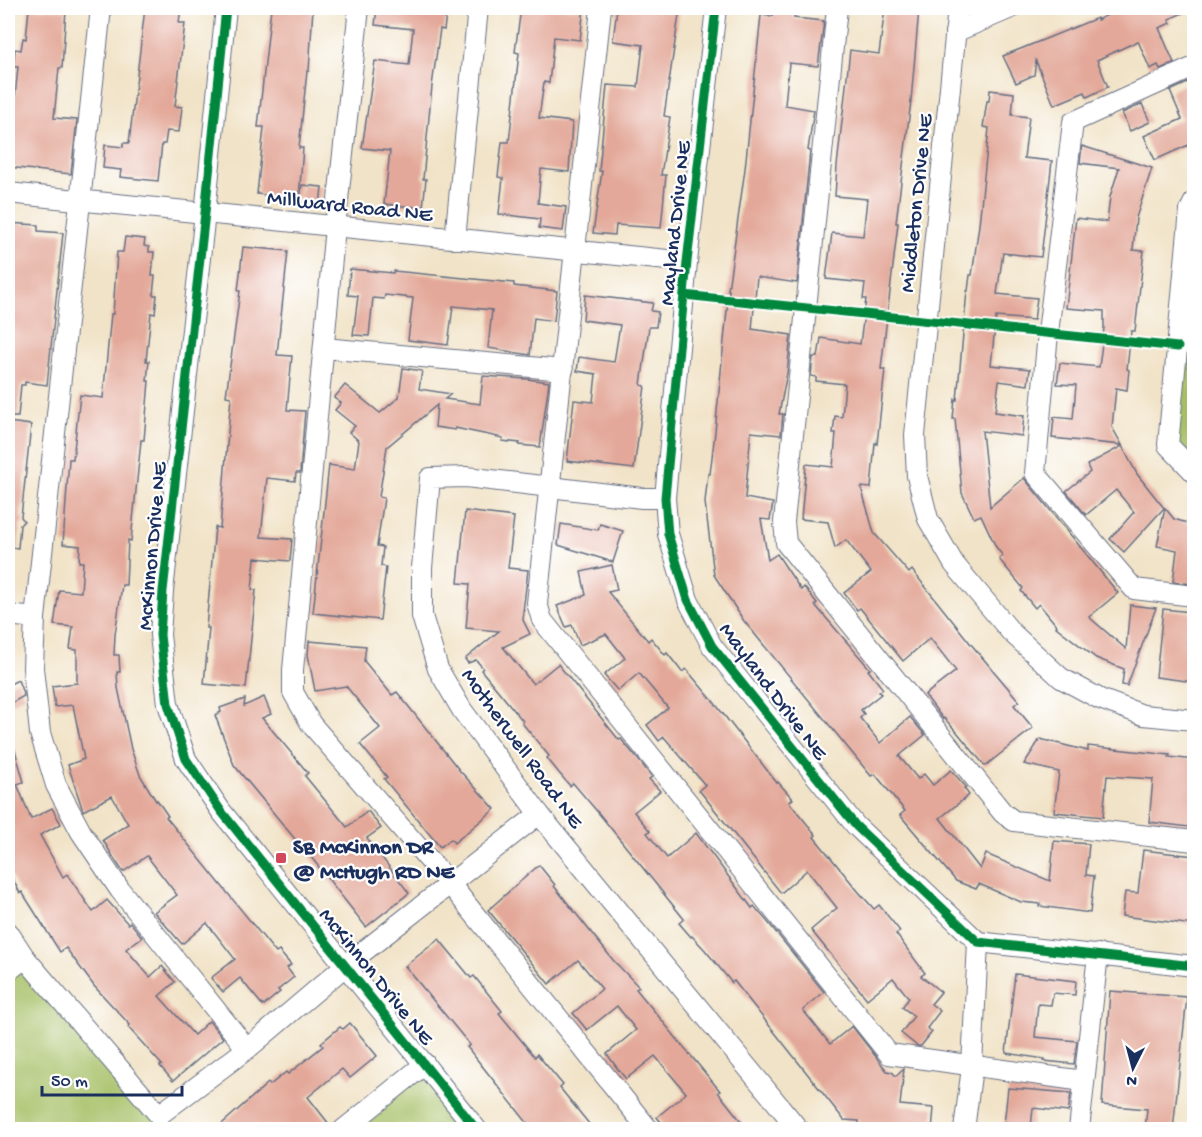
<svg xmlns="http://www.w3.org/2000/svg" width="1202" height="1137" viewBox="0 0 1202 1137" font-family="'Gochi Hand',sans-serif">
	<rect width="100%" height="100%" fill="#fff"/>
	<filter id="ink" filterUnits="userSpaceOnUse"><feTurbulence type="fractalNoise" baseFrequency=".0167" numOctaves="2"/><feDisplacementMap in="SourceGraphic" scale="12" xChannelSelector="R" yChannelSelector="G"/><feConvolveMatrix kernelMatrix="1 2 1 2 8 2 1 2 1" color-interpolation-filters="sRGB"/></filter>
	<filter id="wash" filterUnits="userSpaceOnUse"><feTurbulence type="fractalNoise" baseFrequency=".008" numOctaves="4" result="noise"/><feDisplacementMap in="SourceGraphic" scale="24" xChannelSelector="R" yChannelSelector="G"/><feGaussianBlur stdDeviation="1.35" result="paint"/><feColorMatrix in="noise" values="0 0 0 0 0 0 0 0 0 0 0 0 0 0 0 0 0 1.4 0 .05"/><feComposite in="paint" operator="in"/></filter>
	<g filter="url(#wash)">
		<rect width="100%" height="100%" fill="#f1e3c7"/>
		<g fill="#a6bf65" stroke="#607762" stroke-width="1.5">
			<polygon points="1194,202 1194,472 1168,445"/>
			<polygon points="25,958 159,1115 161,1129 8,1130 8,971"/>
			<polygon points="425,1064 477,1130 343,1130"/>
		</g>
		<g id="blocks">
			<g fill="#e3a899">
				<polygon points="29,8 66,10 62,68 59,68 54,118 77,120 71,174 8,167 18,67 13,67 15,49 21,50 23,38 26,39"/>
				<polygon points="145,8 181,8 179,23 185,23 175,106 182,107 179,132 167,131 165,144 162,144 158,181 120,177 121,170 103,168 105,145 123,147 123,143 129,143"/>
				<polygon points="271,8 313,8 309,71 307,71 299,148 303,148 299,198 257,194 264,127 258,127"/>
				<polygon points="377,8 447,8 444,30 440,29 432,86 423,179 426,179 423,208 384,204 390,151 362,148 375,61 409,65 413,29 375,25"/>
				<polygon points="521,8 584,8 580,40 554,37 549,83 544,82 539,118 572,122 569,172 541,169 538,203 566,207 563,231 539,228 540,219 499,214 503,178 498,177 502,142 509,142 519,53 515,52"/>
				<polygon points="617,8 680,8 664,116 670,117 661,175 666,175 661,228 616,225 615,235 593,233 602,171 599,171 607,85 638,87 643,45 613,41"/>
				<polygon points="773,8 795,8 794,18 824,21 818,66 789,63 785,105 814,110 808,150 810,151 797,283 757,277 752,329 791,335 787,373 779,414 783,414 781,435 751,432 745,498 773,503 770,520 761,519 768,560 777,554 801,590 804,587 817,603 815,605 870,669 868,670 883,689 879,692 881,694 861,710 864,714 860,718 880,743 910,717 925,735 899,756 918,779 924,774 933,785 951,770 966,787 964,788 969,795 940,818 980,869 986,854 1050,881 1054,841 1089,844 1086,875 1094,876 1090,913 1039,906 1040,904 1021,902 979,884 976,889 956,881 900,815 905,811 875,774 871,776 744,621 714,575 705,502 708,474 710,474 715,432 729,290 728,290 745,169 761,15 773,16"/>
				<polygon points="885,8 919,9 911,101 896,223 898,223 881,369 885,369 877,444 875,443 871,488 861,487 874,533 909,573 912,570 970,643 1019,701 1014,705 1033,728 985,766 957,732 944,718 943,719 925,695 956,671 930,638 903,661 860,608 857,610 844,593 871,572 846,540 835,548 828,522 801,519 806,464 833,467 836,433 833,433 835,416 842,417 845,384 816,381 816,377 811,376 813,357 818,357 821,338 860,344 866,299 863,299 865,283 826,279 832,233 863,236 867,199 835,196 837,166 850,50 879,54"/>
				<polygon points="1131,8 1194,8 1169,19 1171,23 1159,28 1174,63 1160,69 1158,65 1150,69 1138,41 1097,60 1108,87 1087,97 1085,92 1054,105 1036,61 1034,75 1016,83 1003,56 1097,18 1097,20 1120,9 1121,12"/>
				<polygon points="1194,80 1194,146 1193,143 1155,160 1144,136 1182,119 1170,91"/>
				<polygon points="990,90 1014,93 1012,115 1029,117 1024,158 1052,161 1041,257 1003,253 997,294 1037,298 1034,320 996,317 991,365 1030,369 1028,385 999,381 995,412 1024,416 1022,436 982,431 990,507 1024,478 1118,593 1089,617 1126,649 1130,605 1156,608 1127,686 1122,685 1124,669 1096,658 1056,627 1057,626 1039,604 1035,608 1021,591 1023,588 999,559 1003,556 996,547 981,515 974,518 962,493 955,419 953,419 955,399 957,400 967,291 968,291 970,275 972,275 979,225 989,128 983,127 987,101 989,101"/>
				<polygon points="1142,104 1150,122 1130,131 1122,113"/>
				<polygon points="1082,146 1152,168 1136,218 1133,250 1144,251 1135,331 1131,331 1127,369 1129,370 1127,390 1116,388 1112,427 1122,445 1052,438 1054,417 1073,419 1076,385 1057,384 1060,363 1099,367 1104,328 1104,311 1066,308 1076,218 1107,222 1110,197 1119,168 1080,163"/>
				<polygon points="302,185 322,187 320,205 300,203"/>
				<polygon points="8,223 38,225 38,231 63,233 47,385 25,382 25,385 21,385 18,417 8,417"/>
				<polygon points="125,237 145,239 144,246 149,247 149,252 154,252 152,276 155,276 153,295 157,295 155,314 151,313 146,361 149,361 147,381 149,381 144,440 141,440 131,541 128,540 126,585 122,585 115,635 114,655 119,655 120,672 117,672 118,688 131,749 140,775 156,801 157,800 168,816 166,817 276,953 279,951 291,965 287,968 294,977 278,990 280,992 263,1006 240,978 223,992 211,978 235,959 207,923 182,944 154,912 177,895 147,856 123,872 115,860 103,840 128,824 112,796 83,811 68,765 84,759 73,705 55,707 52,686 77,683 77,650 70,649 73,627 54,625 59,590 81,592 83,562 79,562 80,546 63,544 69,459 73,459 80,395 103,398 111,314 113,314 117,252 123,252"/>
				<polygon points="243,247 288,251 277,355 292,356 287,410 305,411 300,473 296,473 295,481 267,478 261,537 292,539 290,561 255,558 252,590 256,590 246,688 204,684 209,628 206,628 215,527 220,528 231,397 226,396 240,291 238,291"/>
				<polygon points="350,269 393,273 394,271 514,283 514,286 557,291 554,321 534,318 530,355 488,348 492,310 453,306 448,345 408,340 413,298 385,295 384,299 373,298 369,336 353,335 358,296 348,295"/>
				<polygon points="585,295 653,303 651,311 658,312 656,327 649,327 641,385 645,386 634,469 567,461 574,400 593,402 596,374 577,371 579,357 614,362 620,325 583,320"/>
				<polygon points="403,368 422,371 419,389 451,394 445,399 480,404 483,376 527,379 549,382 540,447 519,445 520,443 502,441 503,438 455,428 455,430 435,427 437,405 387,447 379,497 384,498 377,546 383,547 381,566 386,567 380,620 313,613 329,465 355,469 359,441 349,432 355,426 335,410 341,403 334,398 345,385 380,413 399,397"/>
				<polygon points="8,422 31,425 21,517 24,521 20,525 18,548 8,547"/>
				<polygon points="1122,446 1137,474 1164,508 1124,552 1110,539 1134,512 1116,490 1086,515 1066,491 1090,472 1087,465"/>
				<polygon points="1165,508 1174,519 1194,525 1194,584 1173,582 1177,550 1157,546"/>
				<polygon points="465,511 514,517 508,568 528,570 523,612 524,611 523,620 530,634 503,647 533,684 558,664 619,740 621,739 641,763 652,777 649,779 660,791 634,812 650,831 647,833 667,858 696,833 752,908 754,906 767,921 824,992 803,1010 830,1044 852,1026 887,1071 892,1072 896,1076 904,1069 900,1105 934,1108 932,1130 859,1130 859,1121 844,1120 734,981 732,983 705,950 692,936 691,937 679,923 684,919 601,816 573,783 570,786 559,773 547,758 549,756 522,723 523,721 481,670 483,668 476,660 468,663 465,659 499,631 466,628 470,584 458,583"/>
				<polygon points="561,524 598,530 600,524 623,531 613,562 558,545"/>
				<polygon points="612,565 617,590 608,592 648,641 651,638 665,655 667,653 682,672 686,669 713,701 777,783 778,782 793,799 789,802 816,835 814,837 858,891 874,909 879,905 900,931 896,934 925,973 921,976 941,992 931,1004 940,1011 927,1028 932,1032 921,1046 917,1046 901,1033 914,1016 902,1007 909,998 893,978 867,999 811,930 837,908 807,870 781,893 699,790 705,785 664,737 659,741 647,725 668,708 639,673 618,691 604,675 625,658 606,634 580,645 572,625 566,627 557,606 586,595 581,572"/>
				<polygon points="1163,609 1191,612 1187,643 1194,644 1194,682 1156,677"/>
				<polygon points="309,641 366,646 364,661 392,695 397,692 460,771 495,809 454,843 451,839 440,847 384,779 387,777 360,744 380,728 346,686 315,691 308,655"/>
				<polygon points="18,680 24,696 8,705 8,685"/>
				<polygon points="264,697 271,714 262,718 308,773 305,776 347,827 368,811 381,828 367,838 409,893 366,927 300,843 299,844 234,765 215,715 221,712 220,708 245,699 244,706"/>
				<polygon points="1040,739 1088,751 1088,746 1170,755 1169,757 1194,760 1194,788 1189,827 1149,822 1153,779 1107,776 1103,817 1054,812 1059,772 1024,764"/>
				<polygon points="12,740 24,782 17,784 31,819 52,808 61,824 40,835 63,877 67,874 93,912 107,900 128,924 130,922 142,937 126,949 150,977 162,966 175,982 159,996 194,1035 209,1021 223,1038 173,1081 160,1066 162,1065 128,1027 130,1025 94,986 66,948 60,952 22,892 20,893 8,870 8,741"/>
				<polygon points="1143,850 1194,856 1194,925 1122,916 1125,892 1138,893"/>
				<polygon points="539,865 555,885 554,886 613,960 639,987 636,989 720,1091 718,1092 748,1130 667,1130 657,1117 686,1093 655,1056 626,1079 617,1068 607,1054 636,1030 617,1006 587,1030 573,1013 602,989 578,960 549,984 488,910"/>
				<polygon points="439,939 471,978 474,976 502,1011 499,1013 535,1057 537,1054 563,1085 560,1088 594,1130 533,1130 498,1086 467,1047 470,1045 405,966"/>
				<polygon points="1015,974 1076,981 1075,995 1053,993 1051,1005 1038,1004 1035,1037 1077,1041 1074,1064 1044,1061 1045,1059 1006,1053"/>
				<polygon points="1110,991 1187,997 1173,1130 1145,1130 1147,1109 1102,1105"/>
				<polygon points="350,1023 377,1056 350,1078 342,1069 308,1097 329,1124 322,1130 215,1130 268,1083 270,1085 286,1072 288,1074 323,1046 321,1043 340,1027 343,1029"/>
				<polygon points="1008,1088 1071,1093 1068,1112 1033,1108 1031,1128 1004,1125"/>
			</g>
		</g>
	</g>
	<g filter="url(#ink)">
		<use href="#blocks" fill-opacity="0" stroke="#666e83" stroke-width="1.5"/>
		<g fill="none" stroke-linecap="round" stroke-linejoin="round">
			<g stroke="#666e83" stroke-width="22">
				<g id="minor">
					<polyline points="101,8 35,618 33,668 40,733 56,785 81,832 120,890 247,1049"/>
					<polyline points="226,8 205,213 163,591 160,635 168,704 186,759 221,811 477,1130"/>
					<polyline points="359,8 335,227 293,670 293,692 311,724 450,884 649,1130"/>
					<polyline points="601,8 537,603 542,620 889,1054 1083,1081"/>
					<polyline points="716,8 687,262 665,498 668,534 688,600 712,646 856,826 978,942 1194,966"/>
					<polyline points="837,8 784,522 786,543 1003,813 1014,821 1194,841"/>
					<polyline points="958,8 915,435 917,476 928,519 954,564 1011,632 1061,678 1100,699 1143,715 1194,720"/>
					<polyline points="955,32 1011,8"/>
					<polyline points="1194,67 1073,122 1048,333 1035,473 1134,589 1194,596"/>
					<polyline points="8,193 687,262"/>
					<polyline points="1194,202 1190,210 1168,445 1194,472"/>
					<polyline points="455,239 478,8"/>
					<polyline points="324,348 563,370"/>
					<polyline points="665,498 642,498 466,477 430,478 422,568 422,616 438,669 462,710 539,814 799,1130"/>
					<polyline points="8,615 35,618"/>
					<polyline points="8,932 25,958"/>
					<polyline points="8,971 25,958 159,1115 247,1049 345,966 539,814"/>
					<polyline points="343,1130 425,1064"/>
					<polyline points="964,1130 972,1067 978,942"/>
					<polyline points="1079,1130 1098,954"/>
				</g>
			</g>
			<use href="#minor" stroke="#fff" stroke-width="20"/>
			<g stroke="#fff" stroke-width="13">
				<g id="cycleway">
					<polyline points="226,8 205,213 163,591 160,635 168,704 186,759 221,811 477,1130"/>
					<polyline points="716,8 687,262 665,498 668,534 688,600 712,646 856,826 978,942 1194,966"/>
					<polyline points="684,295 1178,347"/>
				</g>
			</g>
			<use href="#cycleway" stroke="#00873e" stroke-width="9"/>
		</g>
	</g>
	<rect fill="#d1495b" stroke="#fff" stroke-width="2" x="275" y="852" width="12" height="12" rx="3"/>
	<g text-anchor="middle" stroke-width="4.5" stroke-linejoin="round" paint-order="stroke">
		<g font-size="22" fill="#1b2f5e" stroke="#fff">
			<text transform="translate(914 203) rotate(-84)" y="8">Middleton Drive NE</text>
			<text transform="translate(350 204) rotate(6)" y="8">Millward Road NE</text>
			<text transform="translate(673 223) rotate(-84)" y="8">Mayland Drive NE</text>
			<text transform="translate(150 546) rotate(-85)" y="8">McKinnon Drive NE</text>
			<text transform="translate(775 690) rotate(53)" y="8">Mayland Drive NE</text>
			<text transform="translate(524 747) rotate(54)" y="8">Motherwell Road NE</text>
			<text transform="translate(378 975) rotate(51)" y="8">McKinnon Drive NE</text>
		</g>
		<g font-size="22" font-weight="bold" fill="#1b2f5e" stroke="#fff" text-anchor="start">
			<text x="293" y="853">SB McKinnon DR<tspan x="293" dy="25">@ McHugh RD NE</tspan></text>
		</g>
	</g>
	<rect width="1202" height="1137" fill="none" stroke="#fff" stroke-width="30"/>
	<g transform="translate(1133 1068) rotate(186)" stroke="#ffffff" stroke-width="4.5" paint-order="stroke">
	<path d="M0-4.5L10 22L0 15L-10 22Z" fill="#1b2f5e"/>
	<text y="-9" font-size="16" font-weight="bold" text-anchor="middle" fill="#1b2f5e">N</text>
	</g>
	<path d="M42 1086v9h140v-9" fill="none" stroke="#1b2f5e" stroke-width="3"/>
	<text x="51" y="1086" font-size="18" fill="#1b2f5e" stroke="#ffffff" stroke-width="4.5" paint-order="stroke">50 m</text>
</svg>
